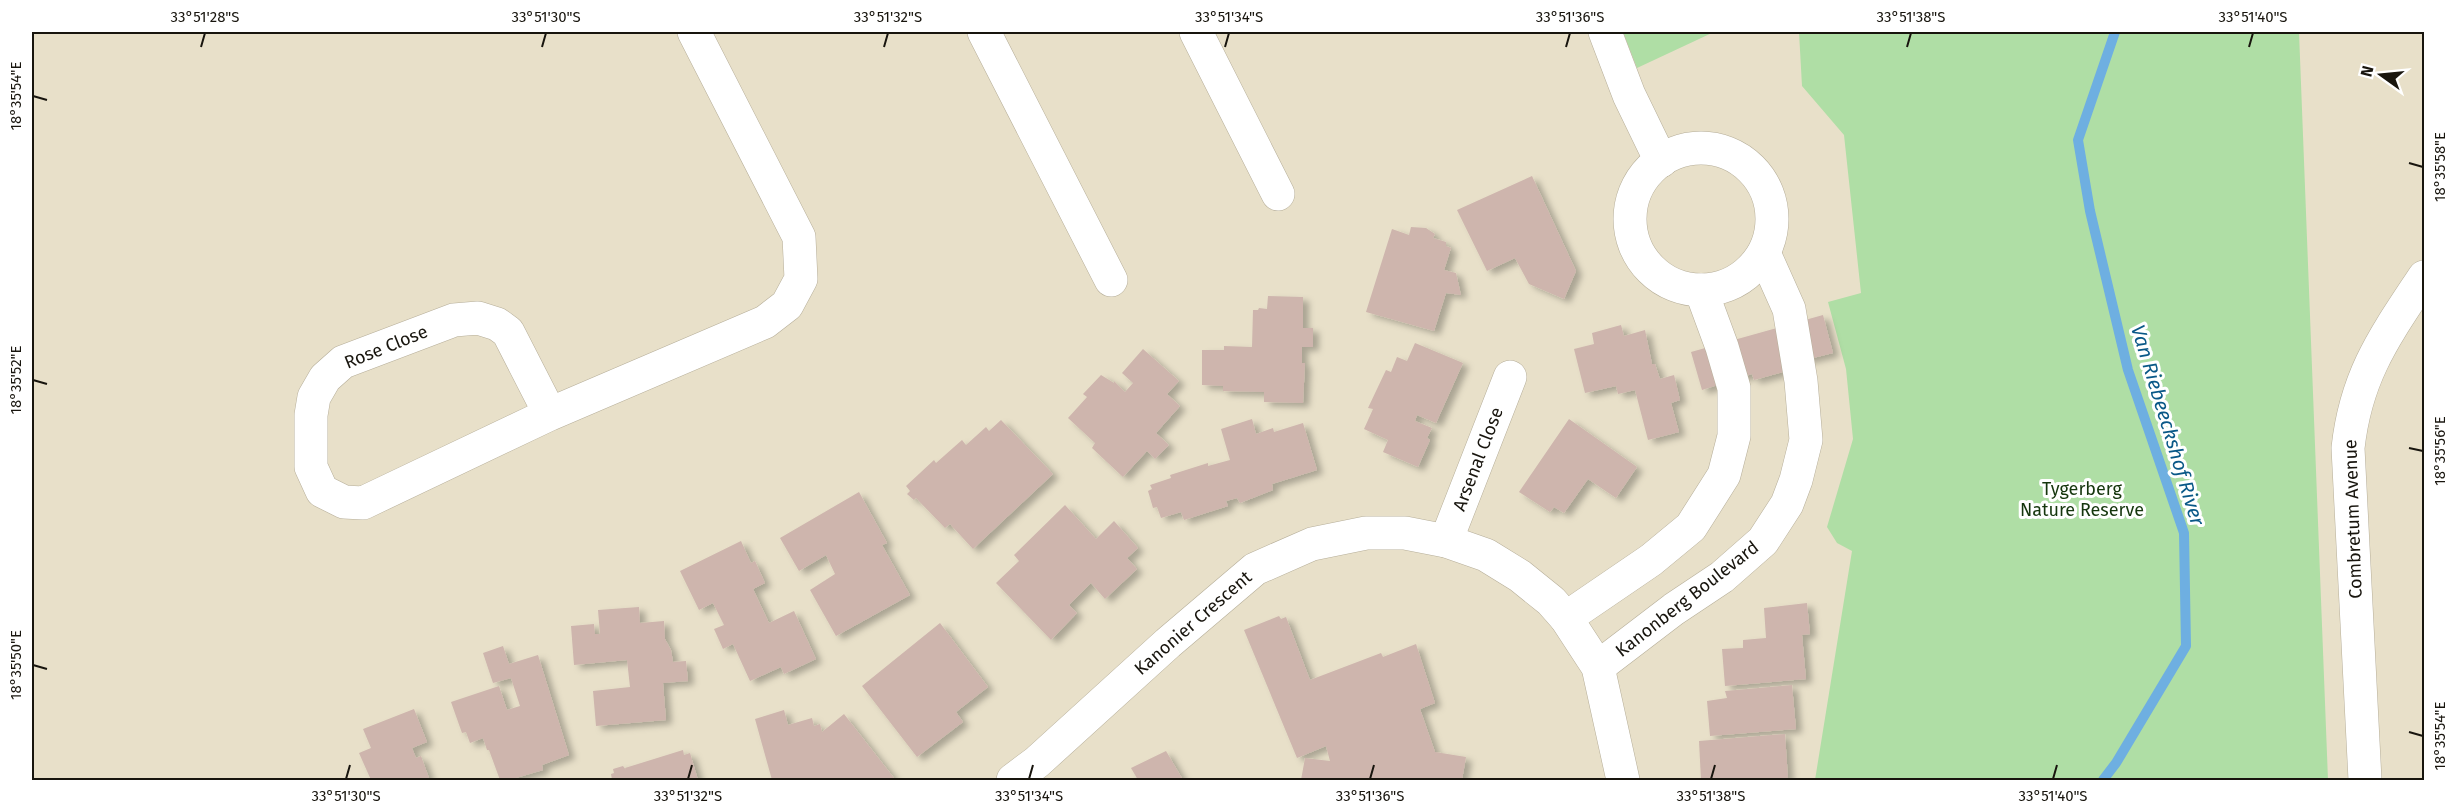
<svg xmlns="http://www.w3.org/2000/svg" width="2456" height="812" viewBox="0 0 2456 812" font-family="'Fira Sans',sans-serif">
	<defs>
		<filter id="shadow"><feDropShadow dx="6" dy="4" stdDeviation="3" flood-color="#0004"/></filter>
	</defs>
	<rect width="100%" height="100%" fill="#e8e0c9"/>
	<g fill="#afdea5">
		<polygon points="1623,32 1714,32 1637,68"/>
		<polygon points="1799,32 2299,32 2328,780 1815,780 1852,551 1837,543 1827,527 1853,439 1846,369 1828,302 1861,293 1844,135 1802,86"/>
	</g>
	<g fill="none" stroke-linecap="round" stroke-linejoin="round">
		<polyline stroke="#6eafe1" stroke-width="10" points="2103,780 2116,763 2186,646 2184,533 2128,370 2090,211 2078,140 2115,32"/>
	</g>
	<g fill="#ceb5ad" filter="url(#shadow)">
		<polygon points="1532,176 1576,271 1564,299 1529,284 1515,258 1487,271 1457,210"/>
		<polygon points="1411,227 1426,228 1435,234 1433,238 1446,242 1446,246 1451,248 1444,270 1456,273 1461,295 1446,293 1434,331 1366,312 1392,229 1409,235"/>
		<polygon points="1268,296 1303,297 1303,328 1313,328 1313,347 1302,347 1302,363 1305,363 1303,403 1264,402 1264,392 1223,391 1223,386 1202,385 1202,350 1224,350 1224,346 1252,347 1253,310 1258,310 1259,308 1267,309"/>
		<polygon points="1823,315 1833,353 1781,366 1783,372 1754,380 1752,374 1702,390 1691,352"/>
		<polygon points="1621,325 1624,336 1645,330 1652,364 1655,364 1660,379 1674,375 1680,400 1671,403 1679,432 1648,440 1635,390 1618,394 1616,386 1585,393 1574,349 1594,344 1592,333"/>
		<polygon points="1415,343 1463,363 1436,423 1417,415 1415,421 1432,428 1427,438 1430,440 1418,467 1383,452 1388,440 1364,429 1373,409 1368,408 1386,370 1391,372 1397,357 1407,361"/>
		<polygon points="1143,349 1179,381 1167,394 1180,406 1156,433 1169,445 1155,459 1147,451 1123,477 1092,448 1095,443 1068,418 1087,397 1083,394 1101,375 1114,383 1114,381 1125,392 1133,383 1122,373"/>
		<polygon points="1252,419 1256,434 1273,428 1274,432 1303,423 1317,470 1272,484 1273,490 1240,503 1237,498 1226,501 1228,506 1184,520 1181,512 1161,518 1157,507 1153,508 1148,491 1152,489 1150,485 1171,478 1170,475 1208,463 1208,466 1230,460 1221,429"/>
		<polygon points="1569,419 1637,467 1616,498 1588,479 1564,513 1554,507 1550,512 1519,492"/>
		<polygon points="1001,420 1053,474 973,549 950,524 945,528 916,498 914,500 907,494 910,491 906,486 934,460 936,463 962,440 966,445 986,427 989,431"/>
		<polygon points="859,492 887,543 882,545 910,595 836,636 810,590 835,574 826,555 799,571 780,538"/>
		<polygon points="1065,505 1096,539 1114,521 1138,548 1127,558 1137,569 1105,599 1091,583 1069,605 1077,613 1051,640 996,583 1019,561 1014,555"/>
		<polygon points="741,541 751,563 755,561 765,583 753,589 769,623 794,611 816,659 784,674 781,667 750,681 733,644 723,649 714,629 724,625 713,603 699,610 680,571"/>
		<polygon points="1807,603 1810,634 1802,635 1806,679 1725,686 1722,649 1743,648 1743,640 1766,638 1764,608"/>
		<polygon points="639,607 640,623 664,621 665,639 671,650 673,662 686,661 688,681 663,683 666,720 596,726 593,691 630,687 627,660 574,665 571,626 594,624 595,634 600,634 598,610"/>
		<polygon points="1279,616 1281,619 1286,617 1310,680 1381,653 1383,657 1416,644 1435,703 1420,709 1435,752 1466,757 1462,780 1301,780 1305,758 1330,761 1326,746 1297,758 1244,630"/>
		<polygon points="940,623 988,687 956,712 963,722 917,757 862,686"/>
		<polygon points="503,646 509,664 538,655 569,755 542,765 543,770 509,780 500,780 489,750 487,750 483,738 470,743 466,732 462,733 451,702 499,686 507,710 520,706 511,678 493,683 483,653"/>
		<polygon points="1792,685 1796,729 1710,736 1707,701 1727,698 1725,691"/>
		<polygon points="414,709 427,742 412,748 416,758 421,756 429,778 425,780 371,780 359,753 371,748 363,729"/>
		<polygon points="784,710 788,725 812,718 814,726 820,724 822,732 844,714 894,778 891,780 772,780 755,719"/>
		<polygon points="1785,734 1788,779 1701,780 1699,741"/>
		<polygon points="683,750 684,755 690,753 698,780 612,780 611,774 614,773 613,769 623,766 626,770 625,768"/>
		<polygon points="1166,751 1183,780 1138,780 1131,768"/>
	</g>
	<g fill="none" stroke-linecap="round" stroke-linejoin="round">
		<g stroke="#b6ae99" stroke-width="34">
			<g id="minor">
				<polyline points="984,32 1111,280"/>
				<polyline points="1196,32 1278,194"/>
				<polyline points="1605,32 1629,95 1661,161"/>
				<circle cx="1701" cy="219" r="71"/>
				<polyline points="550,414 508,332 497,324 478,318 454,320 343,362 325,378 314,397 311,415 311,467 322,491 344,502 363,503 550,414 765,322 787,305 801,279 799,237 694,32"/>
				<polyline points="1446,541 1510,377"/>
				<polyline points="1566,618 1651,560 1691,527 1724,475 1734,436 1734,388 1722,347 1701,290"/>
				<polyline points="1598,667 1674,609 1722,577 1763,541 1787,504 1796,480 1806,440 1801,381 1789,309 1764,253"/>
				<polyline points="1013,780 1037,762 1168,643 1255,569 1312,544 1366,533 1405,533 1446,541 1486,555 1520,576 1551,601 1566,618 1598,667 1623,780"/>
				<path d="M2365,780L2348,448C2356,375 2385,336 2424,277"/>
			</g>
		</g>
		<use href="#minor" stroke="#fff" stroke-width="33"/>
	</g>
	<path fill="none" stroke="#18150e" stroke-width="2" d="M201,47L205,33M542,47L546,33M884,47L888,33M1225,47L1229,33M1566,47L1570,33M1907,47L1911,33M2249,47L2253,33M33,96L47,100M2409,163L2423,167M33,380L47,384M2409,448L2423,451M33,665L47,669M2409,732L2423,736M346,779L350,765M688,779L692,765M1029,779L1033,765M1370,779L1374,765M1711,779L1715,765M2053,779L2057,765"/>
	<g text-anchor="middle" stroke-width="6" stroke-linejoin="round" paint-order="stroke">
		<g font-size="18" fill="#18150e" stroke="#fff">
			<text transform="translate(386 347) rotate(-22)" y="6">Rose Close</text>
			<text transform="translate(1478 459) rotate(-69)" y="6">Arsenal Close</text>
			<text transform="translate(2353 519) rotate(-92)" y="6">Combretum Avenue</text>
			<text transform="translate(1687 599) rotate(-38)" y="6">Kanonberg Boulevard</text>
			<text transform="translate(1193 623) rotate(-41)" y="6">Kanonier Crescent</text>
		</g>
		<g font-size="18" fill="#15360d" stroke="#fff">
			<text x="2082" y="495">Tygerberg<tspan x="2082" dy="21">Nature Reserve</tspan></text>
		</g>
		<g font-size="20" font-style="italic" fill="#095887" stroke="#fff">
			<text transform="translate(2168 425) rotate(73)" y="7">Van Riebeeckshof River</text>
		</g>
	</g>
	<rect width="2456" height="812" fill="none" stroke="#ffffff" stroke-width="66"/>
	<g transform="translate(2381 75) rotate(285)" stroke="#ffffff" stroke-width="4.5" paint-order="stroke">
	<path d="M0-4.5L10 22L0 15L-10 22Z" fill="#18150e"/>
	<text y="-9" font-size="16" font-weight="bold" text-anchor="middle" fill="#18150e">N</text>
	</g>
	<rect x="33" y="33" width="2390" height="746" fill="none" stroke="#18150e" stroke-width="2"/>
	<g font-size="15" text-anchor="middle" fill="#18150e">
		<text x="205" y="22">33°51'28"S</text>
		<text x="546" y="22">33°51'30"S</text>
		<text x="888" y="22">33°51'32"S</text>
		<text x="1229" y="22">33°51'34"S</text>
		<text x="1570" y="22">33°51'36"S</text>
		<text x="1911" y="22">33°51'38"S</text>
		<text x="2253" y="22">33°51'40"S</text>
		<text transform="translate(16 96) rotate(-90)" y="5">18°35'54"E</text>
		<text transform="translate(2440 167) rotate(-90)" y="5">18°35'58"E</text>
		<text transform="translate(16 380) rotate(-90)" y="5">18°35'52"E</text>
		<text transform="translate(2440 451) rotate(-90)" y="5">18°35'56"E</text>
		<text transform="translate(16 665) rotate(-90)" y="5">18°35'50"E</text>
		<text transform="translate(2440 736) rotate(-90)" y="5">18°35'54"E</text>
		<text x="346" y="801">33°51'30"S</text>
		<text x="688" y="801">33°51'32"S</text>
		<text x="1029" y="801">33°51'34"S</text>
		<text x="1370" y="801">33°51'36"S</text>
		<text x="1711" y="801">33°51'38"S</text>
		<text x="2053" y="801">33°51'40"S</text>
	</g>
</svg>
